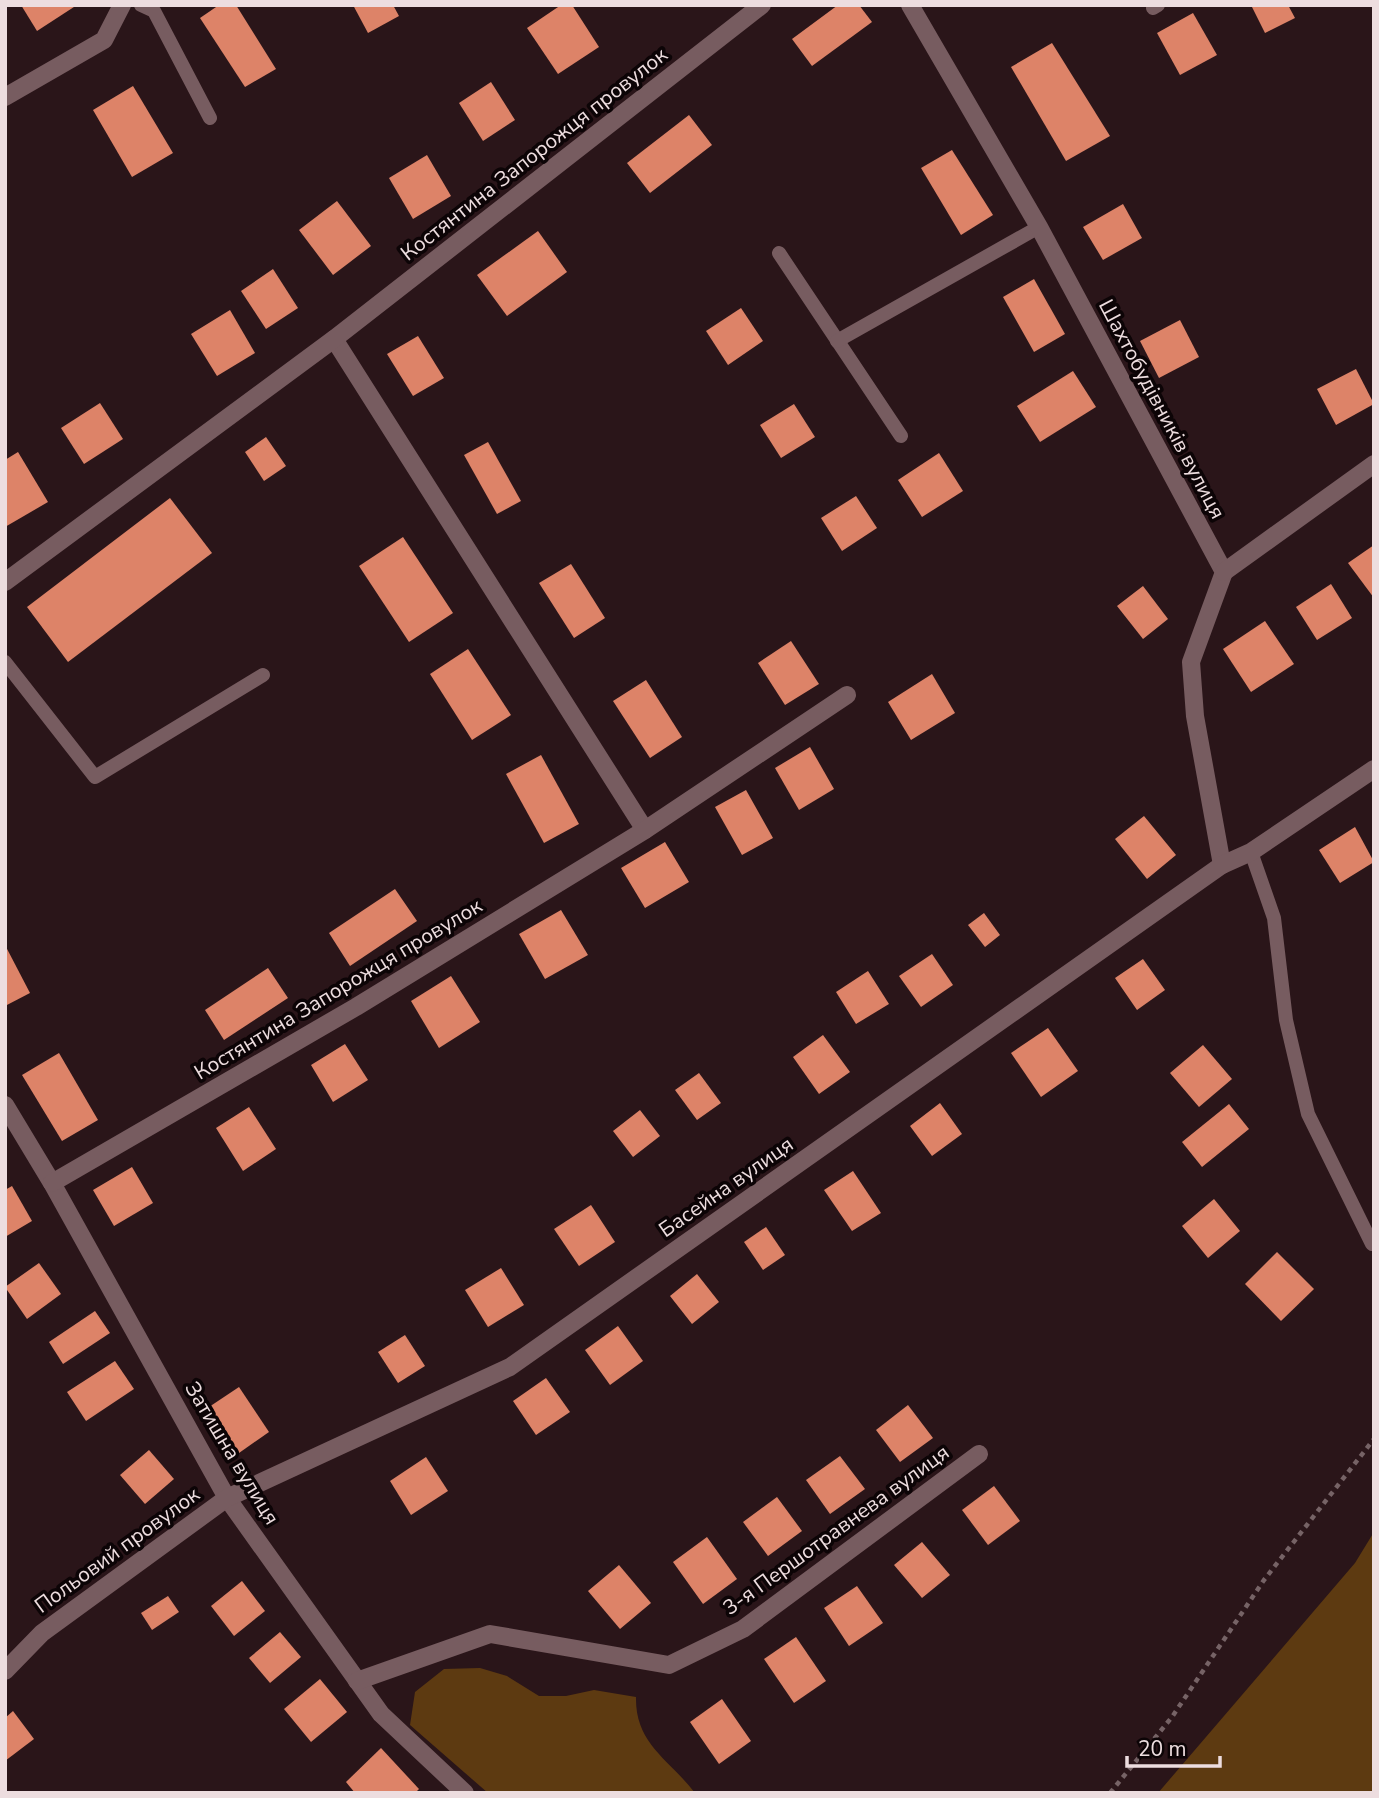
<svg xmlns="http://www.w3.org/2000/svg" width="1379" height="1798" viewBox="0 0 1379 1798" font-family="'Nunito Sans',sans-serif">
	<rect width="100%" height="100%" fill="#2a1519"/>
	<g fill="#5d3a11">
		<polygon points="1374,1532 1374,1793 1158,1793 1355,1563"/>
		<path d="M480,1668L507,1676L539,1696H566L594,1690L636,1697C635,1744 669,1759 695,1793H488L410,1725L415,1692L444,1669Z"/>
	</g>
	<g fill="#dd8368">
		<polygon points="21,5 77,5 37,31"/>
		<polygon points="219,5 236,5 276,69 245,87 200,18"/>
		<polygon points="353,5 393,5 399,16 368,33"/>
		<polygon points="561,5 572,5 599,47 558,74 527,28"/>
		<polygon points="838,5 859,5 872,22 812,66 792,39"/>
		<polygon points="1251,5 1288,5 1295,18 1265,33"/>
		<polygon points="1193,13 1217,55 1180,75 1157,33"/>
		<polygon points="1052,43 1110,136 1066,161 1011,67"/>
		<polygon points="491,82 515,120 483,141 459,103"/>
		<polygon points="133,86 173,153 132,177 93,110"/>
		<polygon points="689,115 712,145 650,193 627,163"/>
		<polygon points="952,150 993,215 961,235 921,168"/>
		<polygon points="427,155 451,196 413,219 389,178"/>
		<polygon points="337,201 371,246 333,275 299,230"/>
		<polygon points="1123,204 1142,238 1103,260 1083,227"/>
		<polygon points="538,231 567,272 507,316 477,275"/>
		<polygon points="273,269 298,308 266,329 241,291"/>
		<polygon points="1034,279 1065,334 1034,352 1003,297"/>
		<polygon points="741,308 763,341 728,365 706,331"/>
		<polygon points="230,310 255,353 217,376 191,334"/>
		<polygon points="1180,320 1199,357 1159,378 1140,341"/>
		<polygon points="418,336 444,378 413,396 387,354"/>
		<polygon points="1356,369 1374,404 1336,425 1317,389"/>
		<polygon points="1073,371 1096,407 1040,442 1017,406"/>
		<polygon points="100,403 123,439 84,464 61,428"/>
		<polygon points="794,404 815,437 781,458 760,425"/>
		<polygon points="266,437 286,466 264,481 245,452"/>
		<polygon points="488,442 521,501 497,514 464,455"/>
		<polygon points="18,452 48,502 5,527 5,460"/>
		<polygon points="939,453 963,491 922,517 898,480"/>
		<polygon points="856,496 877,528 842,551 821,518"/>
		<polygon points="170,498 212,553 68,662 27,607"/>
		<polygon points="403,537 453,613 409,642 359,566"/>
		<polygon points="1374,545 1374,598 1348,563"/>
		<polygon points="571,564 605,618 574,638 539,583"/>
		<polygon points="1331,584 1352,618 1317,640 1296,607"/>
		<polygon points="1143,586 1168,619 1143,639 1117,606"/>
		<polygon points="1265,621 1294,664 1251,692 1223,649"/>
		<polygon points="791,641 819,684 785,705 758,663"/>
		<polygon points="468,649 511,715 472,740 430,674"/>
		<polygon points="932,674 955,713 911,740 888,702"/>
		<polygon points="646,680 682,737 650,758 613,701"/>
		<polygon points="810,747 834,789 799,810 775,768"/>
		<polygon points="541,755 579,824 544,843 506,774"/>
		<polygon points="746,790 773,838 742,855 715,807"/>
		<polygon points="1144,816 1176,855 1147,879 1115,839"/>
		<polygon points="1355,827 1374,862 1340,883 1319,850"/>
		<polygon points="665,842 689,882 645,908 621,868"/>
		<polygon points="395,889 417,921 350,966 329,933"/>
		<polygon points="561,910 588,955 545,979 519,934"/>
		<polygon points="984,913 1000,935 985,947 968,925"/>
		<polygon points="5,945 30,993 5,1006"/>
		<polygon points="932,954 953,985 921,1007 899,976"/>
		<polygon points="1143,959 1165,990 1137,1010 1115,978"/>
		<polygon points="268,968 288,998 224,1040 205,1010"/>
		<polygon points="868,971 889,1004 856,1024 836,992"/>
		<polygon points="451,976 480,1022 439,1048 411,1001"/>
		<polygon points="1048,1028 1078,1071 1041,1097 1011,1053"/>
		<polygon points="823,1035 850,1072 819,1094 793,1057"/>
		<polygon points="345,1044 368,1080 333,1102 311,1065"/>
		<polygon points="1203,1045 1232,1079 1199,1107 1170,1073"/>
		<polygon points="59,1053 98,1120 62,1141 22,1075"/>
		<polygon points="699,1073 721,1103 697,1120 675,1090"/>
		<polygon points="940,1103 962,1134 932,1156 910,1126"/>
		<polygon points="1229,1104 1249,1129 1202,1167 1182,1142"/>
		<polygon points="249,1107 276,1149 243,1171 216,1128"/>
		<polygon points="640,1110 660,1136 633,1157 613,1131"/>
		<polygon points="132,1167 153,1203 114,1226 93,1190"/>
		<polygon points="853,1171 881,1213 852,1231 824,1190"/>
		<polygon points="12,1186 32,1221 5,1237 5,1190"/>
		<polygon points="1214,1199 1240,1231 1208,1258 1182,1226"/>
		<polygon points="591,1205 615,1242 579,1266 554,1229"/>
		<polygon points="766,1227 785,1255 763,1270 744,1242"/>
		<polygon points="1277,1252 1314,1289 1281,1321 1245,1284"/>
		<polygon points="39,1263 61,1294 27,1319 5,1287"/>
		<polygon points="501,1268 524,1305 488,1327 465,1290"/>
		<polygon points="697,1274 719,1302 692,1324 670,1296"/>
		<polygon points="95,1311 110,1333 63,1364 49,1342"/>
		<polygon points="618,1326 643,1361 610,1385 585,1350"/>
		<polygon points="405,1335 425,1366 398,1383 378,1352"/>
		<polygon points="115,1361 134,1389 86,1421 67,1392"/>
		<polygon points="546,1378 570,1412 536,1435 513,1401"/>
		<polygon points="239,1387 269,1432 239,1453 209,1407"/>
		<polygon points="908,1405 933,1438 900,1462 876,1430"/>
		<polygon points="149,1450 174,1479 145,1504 120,1475"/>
		<polygon points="840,1456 865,1489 830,1514 806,1480"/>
		<polygon points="426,1457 448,1491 411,1515 390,1481"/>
		<polygon points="994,1486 1020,1521 988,1545 962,1510"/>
		<polygon points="777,1497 802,1531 768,1556 743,1522"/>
		<polygon points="707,1537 737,1579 703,1604 673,1562"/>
		<polygon points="922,1542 950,1575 922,1598 894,1565"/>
		<polygon points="619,1565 651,1603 620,1629 588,1591"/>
		<polygon points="242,1581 265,1611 234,1636 211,1606"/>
		<polygon points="857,1586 883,1623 849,1646 824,1608"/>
		<polygon points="168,1596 179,1612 152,1630 141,1613"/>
		<polygon points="280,1632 301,1657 270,1683 249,1658"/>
		<polygon points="796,1637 826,1681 794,1703 764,1659"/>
		<polygon points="320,1679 347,1712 311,1742 284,1709"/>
		<polygon points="722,1699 751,1741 719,1764 690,1722"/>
		<polygon points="13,1711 34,1739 5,1761 5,1718"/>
		<polygon points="381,1748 419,1789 415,1793 355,1793 346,1782"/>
	</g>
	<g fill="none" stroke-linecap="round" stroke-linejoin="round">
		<polyline stroke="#766366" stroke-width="4.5" stroke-dasharray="5 5" stroke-linecap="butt" points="1110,1793 1172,1717 1264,1580 1374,1439"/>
		<g stroke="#775c60" stroke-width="14">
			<polyline points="141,5 154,11 210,118"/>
			<polyline points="1153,8 1158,5"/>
			<polyline points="779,253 901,436"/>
			<polyline points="837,341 1039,227"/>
			<polyline points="5,662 95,777 263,675"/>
			<polyline points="1251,852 1274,918 1286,1020 1308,1114 1372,1244"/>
		</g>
		<g stroke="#775c60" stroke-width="18">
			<polyline points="910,5 1039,227 1224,572 1191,662 1195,716 1222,865"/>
			<polyline points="5,97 104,40 122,5"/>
			<polyline points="334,339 645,830"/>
			<polyline points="1224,572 1374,464"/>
			<polyline points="5,582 334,339 762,5"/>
			<polyline points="5,1105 52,1183 227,1498 381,1714 465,1793"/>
			<polyline points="52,1183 356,1007 645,830 847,695"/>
			<polyline points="5,1671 42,1633 227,1498 510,1367 1222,865 1251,852 1374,769"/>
			<polyline points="357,1681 490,1634 669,1665 743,1629 979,1454"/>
		</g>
	</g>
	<g text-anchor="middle" stroke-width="7" stroke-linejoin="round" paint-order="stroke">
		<g font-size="21" fill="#eddddf" stroke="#0c0406">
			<text transform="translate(534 154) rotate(-38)" y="7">Костянтина Запорожця провулок</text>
			<text transform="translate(1162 409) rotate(62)" y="7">Шахтобудівників вулиця</text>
			<text transform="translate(338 989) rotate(-31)" y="7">Костянтина Запорожця провулок</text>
			<text transform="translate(726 1187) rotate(-35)" y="7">Басейна вулиця</text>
			<text transform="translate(232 1453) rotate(59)" y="7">Затишна вулиця</text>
			<text transform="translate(836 1530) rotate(-36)" y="7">3-я Першотравнева вулиця</text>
			<text transform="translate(117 1550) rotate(-36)" y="7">Польовий провулок</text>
		</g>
	</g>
	<rect width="1379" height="1798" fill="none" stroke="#eddddf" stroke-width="14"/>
	<path d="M1127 1756v10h93v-10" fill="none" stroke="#eddddf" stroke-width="3.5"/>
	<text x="1138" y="1756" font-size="21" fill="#eddddf" stroke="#0c0406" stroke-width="5" paint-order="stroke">20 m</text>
</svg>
